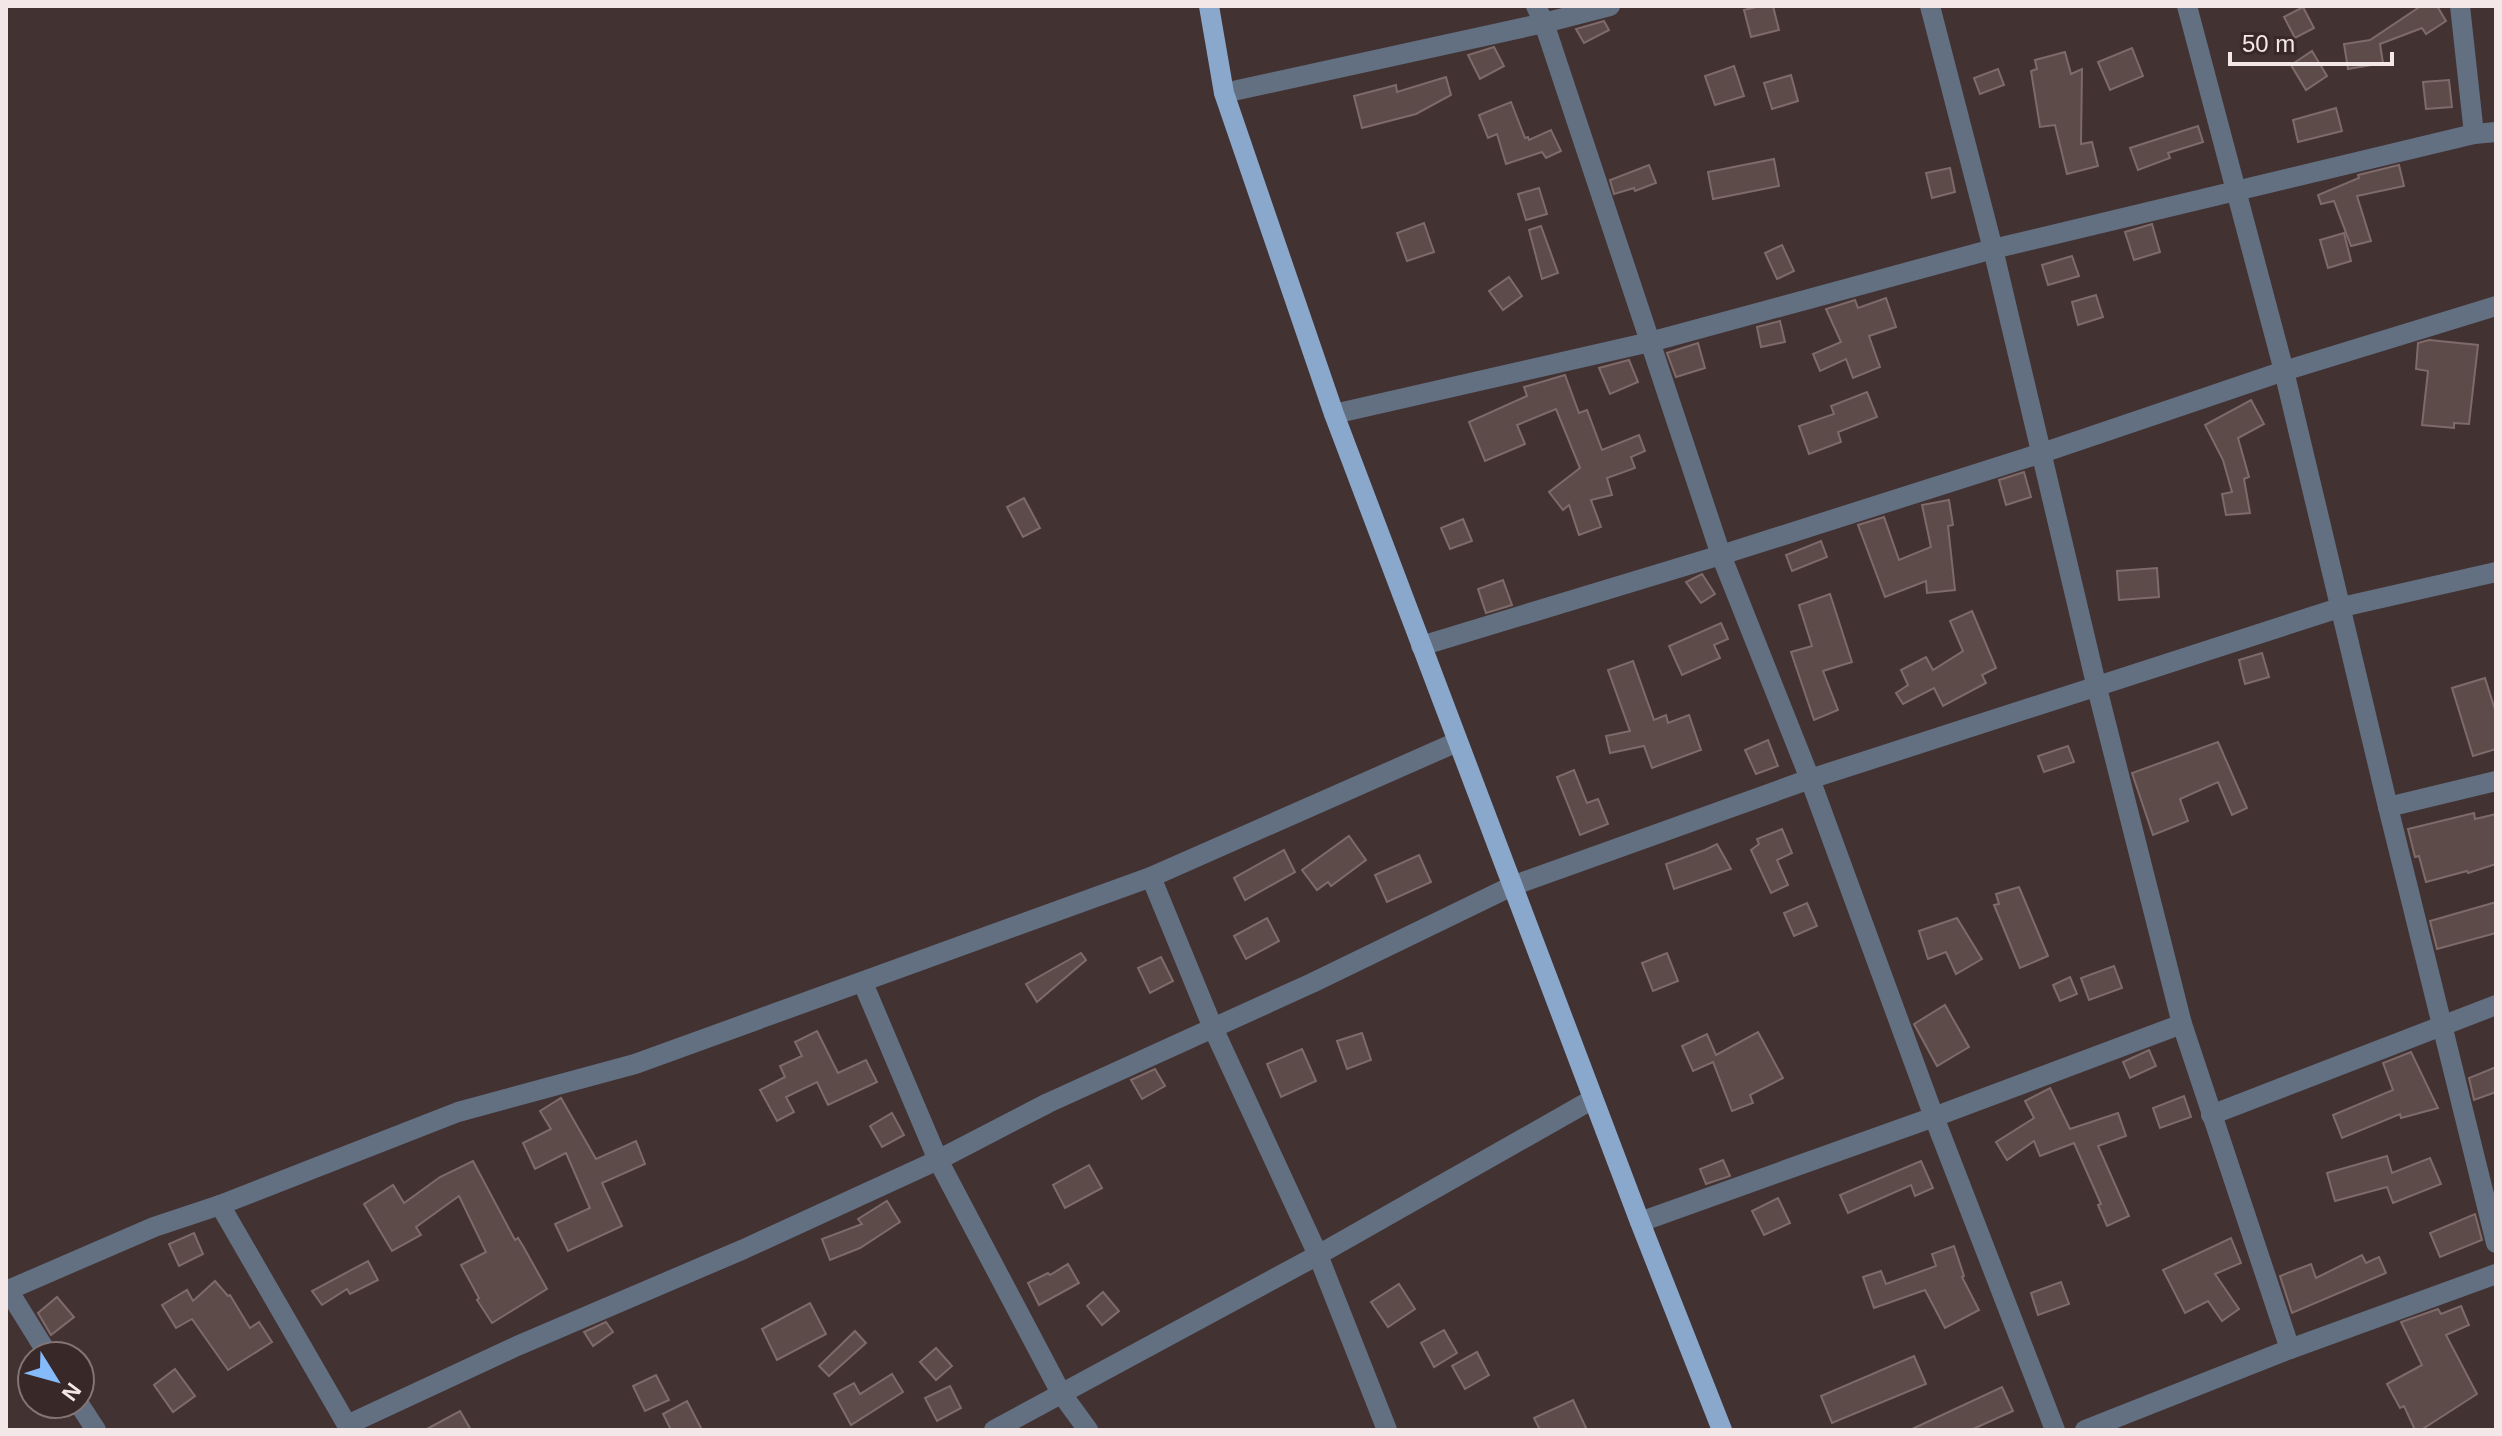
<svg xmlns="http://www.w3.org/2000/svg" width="2502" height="1436" viewBox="0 0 2502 1436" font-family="Arial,sans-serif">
	<rect width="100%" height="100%" fill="#433232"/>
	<g fill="#5d4b4a" stroke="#7e6a6a" stroke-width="2">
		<polygon points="1760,6 1773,6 1779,30 1751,37 1744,10"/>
		<polygon points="2421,6 2437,6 2446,21 2426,34 2422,28 2380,44 2383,63 2348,69 2344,44 2370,40"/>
		<polygon points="2303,7 2314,28 2295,38 2284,17"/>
		<polygon points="1604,21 1609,30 1584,43 1576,29"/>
		<polygon points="1494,47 1504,66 1480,79 1468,55"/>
		<polygon points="2132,48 2143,76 2110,90 2098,62"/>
		<polygon points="2312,51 2327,76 2306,90 2291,65"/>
		<polygon points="2065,52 2071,74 2082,69 2081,144 2092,142 2098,166 2067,174 2055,125 2040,127 2031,71 2037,69 2035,60"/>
		<polygon points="1734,66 1744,96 1715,105 1705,76"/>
		<polygon points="1998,69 2004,85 1980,94 1974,78"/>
		<polygon points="1791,75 1798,101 1772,109 1764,83"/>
		<polygon points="1446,77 1451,95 1416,114 1362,128 1354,96 1396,85 1397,92"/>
		<polygon points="2449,80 2452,107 2426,109 2423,82"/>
		<polygon points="1511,102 1525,138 1528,137 1529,140 1551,130 1561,151 1546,158 1542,152 1506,164 1497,134 1488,138 1479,115"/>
		<polygon points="2336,108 2342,131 2298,142 2293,120"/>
		<polygon points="2198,126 2203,142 2168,153 2170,158 2138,170 2130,148"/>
		<polygon points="1774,159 1779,186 1713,199 1708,172"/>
		<polygon points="1649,165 1656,183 1635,191 1634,188 1614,194 1610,180"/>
		<polygon points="2399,165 2404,186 2357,196 2371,241 2351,246 2334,201 2321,204 2318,195 2359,178 2358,175"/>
		<polygon points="1950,168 1955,192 1932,198 1926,173"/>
		<polygon points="1539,188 1547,214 1526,220 1518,194"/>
		<polygon points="1424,223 1434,252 1407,261 1397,233"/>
		<polygon points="2152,224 2160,252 2134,260 2125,232"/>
		<polygon points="1541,226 1558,273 1542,279 1529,230"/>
		<polygon points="2344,233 2351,261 2328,268 2320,240"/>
		<polygon points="1782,245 1794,271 1777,279 1765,253"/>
		<polygon points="2072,256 2079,276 2048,285 2042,265"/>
		<polygon points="1509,277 1522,296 1503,310 1489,291"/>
		<polygon points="2096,295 2103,317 2078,325 2072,302"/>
		<polygon points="1886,298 1896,327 1869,336 1880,367 1853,378 1846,359 1820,371 1813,354 1841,342 1826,309 1855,300 1858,308"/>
		<polygon points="1780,321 1785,342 1761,347 1757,327"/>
		<polygon points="2429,340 2478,345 2469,424 2454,423 2454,428 2422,425 2428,371 2416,369 2418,343"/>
		<polygon points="1698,343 1705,368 1676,377 1667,353"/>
		<polygon points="1629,360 1638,382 1610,394 1599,368"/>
		<polygon points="1565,375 1579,413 1587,410 1602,450 1639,435 1645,451 1631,457 1635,468 1607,478 1612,495 1591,500 1601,527 1579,535 1569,505 1563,510 1549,492 1580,468 1556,409 1517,425 1525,444 1485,461 1469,422 1527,396 1524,387"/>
		<polygon points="1867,392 1877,417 1838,432 1841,442 1809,454 1799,426 1834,414 1831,406"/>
		<polygon points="2251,400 2264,424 2238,438 2249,477 2244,479 2250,513 2226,515 2222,494 2232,492 2223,460 2205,425"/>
		<polygon points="2024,472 2031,497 2006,505 1999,480"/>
		<polygon points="1024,498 1040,528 1023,537 1007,507"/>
		<polygon points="1949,500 1953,525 1948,526 1955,590 1927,593 1926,581 1885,597 1858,525 1884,517 1899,560 1931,547 1922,505"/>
		<polygon points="1463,519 1472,541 1450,549 1441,528"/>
		<polygon points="1821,541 1827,557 1792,571 1786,555"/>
		<polygon points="2157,568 2159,597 2119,600 2117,571"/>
		<polygon points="1702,574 1715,594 1701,603 1686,582"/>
		<polygon points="1503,580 1512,605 1486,613 1478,589"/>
		<polygon points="1830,594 1852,662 1823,671 1838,710 1814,720 1791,652 1812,646 1799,605"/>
		<polygon points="1972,611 1996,668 1982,675 1986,683 1943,706 1934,688 1903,704 1896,693 1908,685 1901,670 1926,657 1933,670 1963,651 1950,621"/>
		<polygon points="1721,623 1728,639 1714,645 1720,658 1682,675 1669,646"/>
		<polygon points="2262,653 2269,677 2245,684 2239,660"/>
		<polygon points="1633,661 1654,720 1666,715 1668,723 1689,715 1701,750 1652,768 1644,746 1610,753 1606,736 1630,731 1608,670"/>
		<polygon points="2485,678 2496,713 2496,749 2473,756 2452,688"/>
		<polygon points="1768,740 1778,766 1756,774 1745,750"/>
		<polygon points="2218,742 2247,808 2232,815 2218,782 2180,799 2188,821 2153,835 2132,773"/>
		<polygon points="2068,746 2074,762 2044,772 2038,756"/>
		<polygon points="1574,770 1587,803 1598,799 1608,824 1580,835 1557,777"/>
		<polygon points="2474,813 2475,819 2496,814 2496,864 2468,873 2467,871 2426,882 2419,856 2415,857 2408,829"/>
		<polygon points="1782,829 1792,853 1777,860 1788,885 1771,893 1751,850 1759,844 1757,839"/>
		<polygon points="1349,836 1366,860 1331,886 1328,882 1317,890 1302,870"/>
		<polygon points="1717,844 1731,869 1674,889 1666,864 1705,850"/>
		<polygon points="1284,850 1295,872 1245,900 1234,878"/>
		<polygon points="1419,855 1431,882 1387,902 1375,875"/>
		<polygon points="2019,887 2048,956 2020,968 1994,905 1999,904 1996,894"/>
		<polygon points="2496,902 2496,933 2437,949 2430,921"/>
		<polygon points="1807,903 1817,926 1794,936 1784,913"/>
		<polygon points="1267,918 1279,941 1246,959 1234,936"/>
		<polygon points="1957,918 1982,959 1956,974 1946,952 1928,959 1919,931"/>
		<polygon points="1081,953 1086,960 1037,1002 1026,984"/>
		<polygon points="1667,953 1678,981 1653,991 1642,963"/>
		<polygon points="1161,957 1173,981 1150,993 1138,968"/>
		<polygon points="2114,966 2122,988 2089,1000 2081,978"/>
		<polygon points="2070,977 2077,994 2060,1001 2053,985"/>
		<polygon points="1945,1005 1969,1047 1937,1066 1914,1024"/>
		<polygon points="817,1031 838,1073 866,1060 877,1082 828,1105 817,1082 786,1097 794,1112 777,1121 760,1090 785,1077 780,1066 802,1056 795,1042"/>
		<polygon points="1758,1032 1783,1078 1750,1095 1753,1103 1732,1111 1713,1062 1693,1071 1682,1046 1707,1034 1716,1055"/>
		<polygon points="1362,1033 1371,1060 1347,1069 1337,1041"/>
		<polygon points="1302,1049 1316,1081 1281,1097 1267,1064"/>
		<polygon points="2149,1050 2156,1066 2130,1078 2123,1062"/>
		<polygon points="2411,1052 2438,1108 2401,1118 2400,1114 2342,1138 2333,1115 2393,1090 2383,1063"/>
		<polygon points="2496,1067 2496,1092 2474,1100 2469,1078"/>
		<polygon points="1155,1069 1165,1086 1142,1099 1131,1080"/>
		<polygon points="2050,1088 2070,1129 2118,1113 2126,1136 2098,1146 2129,1216 2107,1226 2098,1205 2101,1204 2074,1143 2040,1156 2034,1141 2007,1160 1996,1142 2034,1118 2025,1101"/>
		<polygon points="2184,1096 2191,1117 2160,1128 2153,1108"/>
		<polygon points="561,1098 596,1159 636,1141 645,1164 602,1183 622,1226 568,1251 555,1224 590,1208 566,1153 535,1169 523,1143 551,1129 540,1111"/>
		<polygon points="892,1113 904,1135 882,1147 870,1126"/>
		<polygon points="2387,1156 2392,1173 2430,1158 2441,1184 2393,1203 2387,1187 2335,1201 2327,1173"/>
		<polygon points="1723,1160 1730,1176 1706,1184 1700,1169"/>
		<polygon points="473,1161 515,1240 518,1238 523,1246 547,1289 492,1323 477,1300 479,1298 461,1265 486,1252 459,1196 416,1227 421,1235 392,1251 364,1204 393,1185 404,1203 440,1177"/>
		<polygon points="1921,1161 1933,1188 1915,1196 1911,1185 1848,1213 1840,1195"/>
		<polygon points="1089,1165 1102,1188 1065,1208 1053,1185"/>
		<polygon points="1778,1198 1790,1223 1764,1235 1752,1211"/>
		<polygon points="887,1201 900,1222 860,1248 830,1260 822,1239 862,1224 858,1219"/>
		<polygon points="2475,1214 2482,1240 2440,1257 2430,1233"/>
		<polygon points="194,1233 203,1254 179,1266 169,1244"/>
		<polygon points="2231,1238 2241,1263 2215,1274 2239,1309 2222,1321 2208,1301 2185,1313 2163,1270"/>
		<polygon points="1954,1246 1964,1276 1962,1277 1979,1310 1945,1328 1925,1290 1874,1308 1863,1277 1881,1271 1886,1284 1936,1266 1932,1254"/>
		<polygon points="2362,1255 2366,1263 2379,1257 2386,1273 2292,1313 2280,1276 2311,1264 2316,1278"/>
		<polygon points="368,1261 378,1280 350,1294 347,1289 322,1305 312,1291"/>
		<polygon points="1068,1264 1079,1283 1039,1305 1028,1283 1048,1273 1050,1275"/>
		<polygon points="215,1281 228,1296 230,1295 250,1328 259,1322 272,1342 228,1370 192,1319 176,1328 162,1305 187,1290 193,1301"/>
		<polygon points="2061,1282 2069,1304 2038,1315 2031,1293"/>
		<polygon points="1399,1284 1415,1309 1388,1327 1371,1302"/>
		<polygon points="1103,1292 1119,1311 1102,1325 1087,1306"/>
		<polygon points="57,1297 74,1317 51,1335 38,1313"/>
		<polygon points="810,1303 826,1334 777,1360 762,1329"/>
		<polygon points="2461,1306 2469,1325 2446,1335 2477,1394 2421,1430 2415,1430 2404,1406 2400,1408 2387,1384 2422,1365 2401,1322 2438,1309 2441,1314"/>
		<polygon points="606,1322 613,1332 593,1346 584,1332"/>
		<polygon points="1444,1330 1457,1353 1434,1367 1421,1343"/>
		<polygon points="855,1331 866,1343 829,1376 819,1366"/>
		<polygon points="936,1348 952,1366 936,1380 920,1362"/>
		<polygon points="1477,1352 1489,1375 1465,1389 1452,1366"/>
		<polygon points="1914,1356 1926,1384 1832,1423 1821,1396"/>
		<polygon points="175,1369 195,1396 173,1412 154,1385"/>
		<polygon points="892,1374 903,1392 851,1425 834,1394 854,1383 860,1394"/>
		<polygon points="656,1375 669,1400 645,1411 633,1386"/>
		<polygon points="950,1386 961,1408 937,1421 925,1398"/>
		<polygon points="2002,1387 2013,1411 1971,1430 1910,1430"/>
		<polygon points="1573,1400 1587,1430 1540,1430 1534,1418"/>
		<polygon points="687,1401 702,1430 671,1430 663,1414"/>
		<polygon points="460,1411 471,1430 425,1430"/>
	</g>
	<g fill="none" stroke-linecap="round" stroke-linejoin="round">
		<g stroke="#627082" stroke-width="20">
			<polyline points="1536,6 1544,23 1721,555 1810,779 1934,1117 2055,1430"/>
			<polyline points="1930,6 1993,249 2097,688 2182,1024 2290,1349"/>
			<polyline points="2187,6 2284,371 2388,807 2496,1243"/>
			<polyline points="2460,6 2474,134"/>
			<polyline points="1224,93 1544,23 1610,6"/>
			<polyline points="1334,414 1650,342 1993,249 2474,134 2496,132"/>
			<polyline points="1421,646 1721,555 2042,453 2284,371 2496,306"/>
			<polyline points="2388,807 2496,781"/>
			<polyline points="1151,877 1213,1028 1318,1255 1387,1430"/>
			<polyline points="863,983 938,1160 1061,1393 1088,1430"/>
			<polyline points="2211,1115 2496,1005"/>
			<polyline points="220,1205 350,1430"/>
			<polyline points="1640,1222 1934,1117 2182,1024"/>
			<polyline points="8,1290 49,1356"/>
			<polyline points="6,1291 154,1227 220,1205 458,1112 635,1064 1151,877 1457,742"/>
			<polyline points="79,1404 96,1430"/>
			<polyline points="347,1425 517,1346 744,1249 938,1160 1048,1103 1312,983 1512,886 1810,779 2342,607 2496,572"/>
			<polyline points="994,1430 1318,1255 1593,1099"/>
			<polyline points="2085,1430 2290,1349 2496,1274"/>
		</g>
		<polyline stroke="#8aa8cc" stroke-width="20" points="1209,6 1224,93 1334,414 1640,1222 1722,1430"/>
	</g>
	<rect width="2502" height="1436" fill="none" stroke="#f3e8e7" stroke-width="16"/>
	<g transform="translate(56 1380) rotate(127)"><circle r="38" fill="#392828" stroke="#837574" stroke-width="2"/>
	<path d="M0-6L14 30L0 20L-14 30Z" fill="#86bbfb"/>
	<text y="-12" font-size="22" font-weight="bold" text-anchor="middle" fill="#f3e8e7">N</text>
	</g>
	<path d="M2230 52v12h162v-12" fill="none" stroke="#f3e8e7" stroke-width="4"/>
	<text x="2242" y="52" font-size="24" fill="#f3e8e7" stroke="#392828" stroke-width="6" paint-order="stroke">50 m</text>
</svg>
